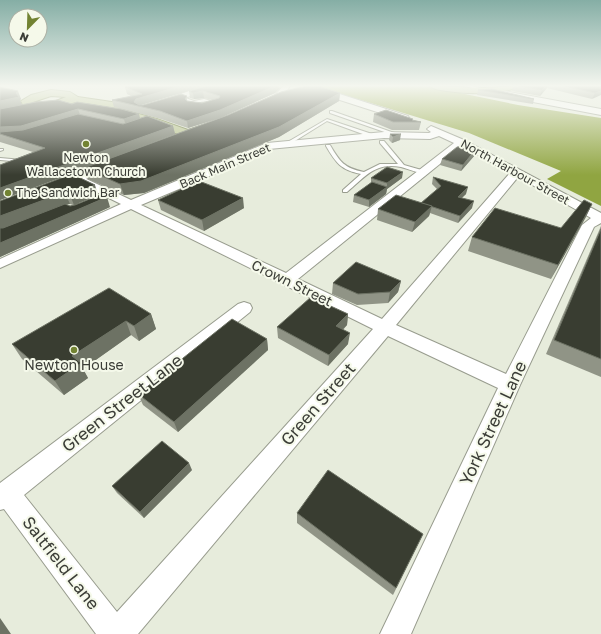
<svg xmlns="http://www.w3.org/2000/svg" width="601" height="634" viewBox="0 0 601 634" font-family="'Golos Text',sans-serif">
	<rect width="100%" height="100%" fill="#e7ecdc"/>
	<polygon fill="#90a541" points="315,86 426,86 518,105 601,118 601,206 547,179 561,171 469,133"/>
	<g fill="none" stroke-linecap="round" stroke-linejoin="round">
		<g stroke="#989c8e" stroke-width="2">
			<g id="service">
				<polygon points="464,86 472,86 483,89 481,90"/>
				<path d="M180,96L194,101L204,99L219,103L215,105C210,100 199,101 192,105L194,106L192,107L187,105L191,102L180,98Z"/>
				<polygon points="330,111 332,111 400,135 396,136 330,113"/>
				<polygon points="327,119 375,135 375,136 371,137 327,121 290,144 286,143"/>
				<path d="M380,141H384L404,165L425,171V173C417,173 408,169 401,167C375,162 365,177 347,192H343V190L361,174C341,170 336,163 326,146V145H330C340,162 344,168 364,172L380,164H398L380,143Z"/>
				<polygon points="0,149 3,149 3,150 0,151"/>
				<polygon points="0,158 23,160 25,161 23,162 0,160"/>
			</g>
		</g>
		<g stroke="#989c8e" stroke-width="2">
			<g id="minor">
				<polygon points="211,86 224,86 164,104 160,102 189,91"/>
				<polygon points="283,86 290,86 281,99 275,99 274,97"/>
				<polygon points="315,88 321,88 408,116 409,118 408,120 402,120 315,92"/>
				<path d="M431,126L464,140L601,213V223L594,227L520,385L411,634H380L498,388L388,336L138,634H96L4,509L0,510V483L238,304L244,302L250,304L252,308L250,312L24,495L117,612L373,329L131,209L0,268V259L121,204L72,180L70,178L72,176H80L131,200L267,143L384,132L429,133L431,132L427,129ZM439,136L454,143L286,273L141,205L205,178L269,149L384,138L430,139ZM462,146L510,173L382,319L298,279ZM518,177L591,218L582,225L506,374L396,325Z"/>
			</g>
		</g>
		<g stroke="#989c8e" stroke-width="2">
			<polygon id="tertiary" points="112,160 117,161 118,164 117,167 0,212 0,202"/>
		</g>
		<g stroke="#989c8e" stroke-width="2">
			<polygon id="secondary" points="504,91 601,109 601,115 501,96 499,94 501,92"/>
		</g>
		<g stroke="#677534" stroke-width="2">
			<g id="primary">
				<path d="M430,86L484,88L517,86L516,88C493,95 471,94 447,91C442,90 434,90 430,86Z"/>
				<path d="M51,90L70,92L78,97L132,105L133,107L132,109H121L157,119L188,130L210,123L214,124L216,126L214,128L188,138L149,123L108,112L107,110L109,107C101,106 80,101 72,103C52,108 45,114 23,105L21,101L31,95ZM51,96L66,97L51,103L33,102Z"/>
			</g>
		</g>
		<use href="#service" fill="#fff" fill-rule="evenodd"/>
		<use href="#minor" fill="#fff" fill-rule="evenodd"/>
		<use href="#tertiary" fill="#fff" fill-rule="evenodd"/>
		<use href="#secondary" fill="#fff" fill-rule="evenodd"/>
		<use href="#primary" fill="#b2be85" fill-rule="evenodd"/>
	</g>
	<g fill="#909486" fill-rule="evenodd">
		<polygon points="205,86 139,105 143,105 187,96 187,101 202,103 212,100 204,98 194,99 190,98 189,91 206,86 279,86 280,88 275,93 220,118 188,128 161,119 114,107 112,100 131,96 127,94 125,87"/>
		<polygon points="513,86 601,86 592,99 547,88 540,96 512,91"/>
		<polygon points="0,87 21,99 20,100 22,105 36,102 140,118 173,126 175,134 340,93 339,101 279,137 144,193 124,195 88,179 84,169 0,200 0,165 33,152 0,142"/>
		<polygon points="478,90 534,99 533,104 477,95"/>
		<polygon points="374,114 413,119 413,120 421,122 419,130 392,130 373,122"/>
		<polygon points="390,134 400,140 392,143 389,140"/>
		<polygon points="476,149 475,155 461,171 440,165 442,159"/>
		<path d="M72,174L98,195L78,203L110,207L0,257V201ZM66,204H70L73,205L70,206Z"/>
		<polygon points="433,177 466,194 462,198 472,208 458,223 430,213 429,216 412,232 377,220 378,209 421,203 437,189 432,184"/>
		<polygon points="371,178 402,178 387,189 386,194 369,207 353,202 354,195 371,183"/>
		<polygon points="158,200 244,208 204,231 161,210"/>
		<polygon points="592,204 551,279 468,251 472,237 561,228"/>
		<polygon points="601,226 601,377 546,354"/>
		<polygon points="401,281 398,292 388,303 357,305 332,294 333,283"/>
		<polygon points="151,314 156,329 139,341 131,335 83,369 88,378 64,395 22,359 12,344"/>
		<polygon points="348,314 347,325 343,330 348,344 328,366 278,338 277,327"/>
		<polygon points="267,339 268,350 178,432 143,405 138,394"/>
		<polygon points="192,470 144,518 117,493 112,486"/>
		<polygon points="297,513 423,534 393,595 297,523"/>
	</g>
	<g fill="#6d7264">
		<polygon points="181,86 205,86 138,106 134,102 136,99"/>
		<polygon points="275,86 279,86 280,88 275,93 220,118 188,128 187,121"/>
		<polygon points="546,86 547,86 547,88 540,96 542,90"/>
		<polygon points="18,91 21,99 20,100 22,105 0,110 0,101 16,93"/>
		<polygon points="203,91 204,98 194,99 193,93"/>
		<polygon points="601,91 601,95 592,99 595,93"/>
		<polygon points="340,93 339,101 279,137 144,193 124,195 120,184"/>
		<polygon points="78,109 81,118 25,135 0,134 0,127"/>
		<polygon points="139,114 141,122 126,127 124,119"/>
		<polygon points="173,126 175,134 84,168 84,169 0,200 0,188"/>
		<polygon points="401,134 400,140 392,143 393,137"/>
		<polygon points="476,149 475,155 461,171 463,165"/>
		<polygon points="403,172 402,178 387,189 386,194 369,207 369,200 387,187 387,183"/>
		<polygon points="95,185 98,195 74,205 70,195"/>
		<polygon points="468,187 466,194 456,203 458,197"/>
		<polygon points="65,193 70,204 64,205 0,229 0,216 60,194"/>
		<polygon points="107,197 110,207 0,257 0,243"/>
		<polygon points="243,198 244,208 204,231 202,220"/>
		<polygon points="474,201 472,208 458,223 460,216"/>
		<polygon points="592,204 586,217 551,279 558,265"/>
		<polygon points="432,206 429,216 412,232 415,222"/>
		<polygon points="401,281 398,292 388,303 390,292"/>
		<polygon points="151,314 156,329 139,341 134,326"/>
		<polygon points="348,314 347,325 335,337 336,326"/>
		<polygon points="126,321 131,335 83,369 88,378 64,395 55,381 72,356"/>
		<polygon points="350,333 348,344 328,366 329,355"/>
		<polygon points="267,339 268,350 178,432 174,422"/>
		<polygon points="189,463 192,470 144,518 140,512"/>
		<polygon points="0,618 11,634 0,634"/>
	</g>
	<g fill="#393d31" stroke="#6d7264">
		<polygon points="128,86 181,86 136,99 134,102 139,105 143,105 181,94 187,96 185,99 187,101 202,103 219,98 220,96 203,91 193,93 189,91 206,86 275,86 220,110 187,121 160,111 112,100 142,94 125,87"/>
		<polygon points="305,86 319,86 340,93 279,127 141,181 120,184 84,168 228,115 281,92"/>
		<polygon points="519,86 546,86 542,90"/>
		<polygon points="564,86 601,86 601,91 595,93"/>
		<polygon points="0,87 18,91 16,93 19,97 0,101"/>
		<polygon points="492,89 534,99 478,90"/>
		<polygon points="58,100 72,104 77,102 121,109 139,114 124,119 78,109 21,126 0,127 0,109 36,102"/>
		<polygon points="386,110 413,119 412,120 421,122 393,122 374,114"/>
		<polygon points="78,114 123,124 147,116 173,126 0,188 0,165 45,148 0,134 0,132 23,130"/>
		<polygon points="390,134 401,134 393,137"/>
		<polygon points="469,145 476,149 463,165 442,159 457,147"/>
		<polygon points="387,167 403,172 387,183 371,178"/>
		<polygon points="72,174 95,185 70,195 65,193 60,194 0,216 0,201"/>
		<polygon points="433,177 468,187 458,197 474,201 460,216 421,203 441,186"/>
		<polygon points="199,181 243,198 202,220 158,200"/>
		<polygon points="372,182 387,187 369,200 354,195"/>
		<polygon points="102,194 107,197 0,243 0,228 3,228 65,204 70,206 75,205"/>
		<polygon points="396,195 432,206 415,222 378,209"/>
		<polygon points="584,200 592,204 558,265 472,237 495,208 561,228"/>
		<polygon points="601,229 601,359 554,340"/>
		<polygon points="356,262 401,281 390,292 358,294 333,283"/>
		<polygon points="109,288 151,314 134,326 126,321 72,356 81,363 55,381 12,344"/>
		<polygon points="311,297 348,314 336,326 350,333 329,355 277,327"/>
		<polygon points="232,319 267,339 174,422 138,394"/>
		<polygon points="162,441 189,463 140,512 112,486"/>
		<polygon points="328,470 423,534 396,588 297,513"/>
	</g>
	<linearGradient id="sky" x2="0" y2="1"><stop stop-color="#85aea5"/><stop offset="0.49" stop-color="#f4f6ef"/><stop offset="1" stop-color="#f4f6ef" stop-opacity="0"/></linearGradient>
	<rect width="601" height="175" fill="url(#sky)"/>
	<g fill="#728332" stroke="#f5f9ea" stroke-width="1.5">
		<circle cx="86" cy="144" r="4"/>
		<circle cx="8" cy="193" r="4"/>
		<circle cx="74" cy="350" r="4"/>
	</g>
	<g text-anchor="middle" stroke-width="4" stroke-linejoin="round" paint-order="stroke">
		<g font-size="12" fill="#3b3d37" stroke="#f5f9ea">
			<text x="86" y="162">Newton<tspan x="86" dy="14">Wallacetown Church</tspan></text>
			<text x="16" y="197" text-anchor="start">The Sandwich Bar</text>
		</g>
		<g font-size="12" fill="#3b3d37" stroke="#f5f9ea">
			<text transform="translate(225 166) rotate(-23)" y="4">Back Main Street</text>
			<text transform="translate(515 172) rotate(29)" y="4">North Harbour Street</text>
		</g>
		<g font-size="14" fill="#3b3d37" stroke="#f5f9ea">
			<text transform="translate(292 283) rotate(26)" y="5">Crown Street</text>
		</g>
		<g font-size="14" fill="#3b3d37" stroke="#f5f9ea">
			<text x="74" y="370">Newton House</text>
		</g>
		<g font-size="17" fill="#3b3d37" stroke="#f5f9ea">
			<text transform="translate(122 403) rotate(-38)" y="6">Green Street Lane</text>
			<text transform="translate(318 404) rotate(-49)" y="6">Green Street</text>
			<text transform="translate(493 423) rotate(-65)" y="6">York Street Lane</text>
			<text transform="translate(61 563) rotate(52)" y="6">Saltfield Lane</text>
		</g>
	</g>
	<g transform="translate(28 28) rotate(203)"><circle r="19" fill="#f5f9ea" stroke="#abaea2"/>
	<path d="M0-3L7 15L0 10L-7 15Z" fill="#728332"/>
	<text y="-6" font-size="11" font-weight="bold" text-anchor="middle" fill="#3b3d37">N</text>
	</g>
</svg>
